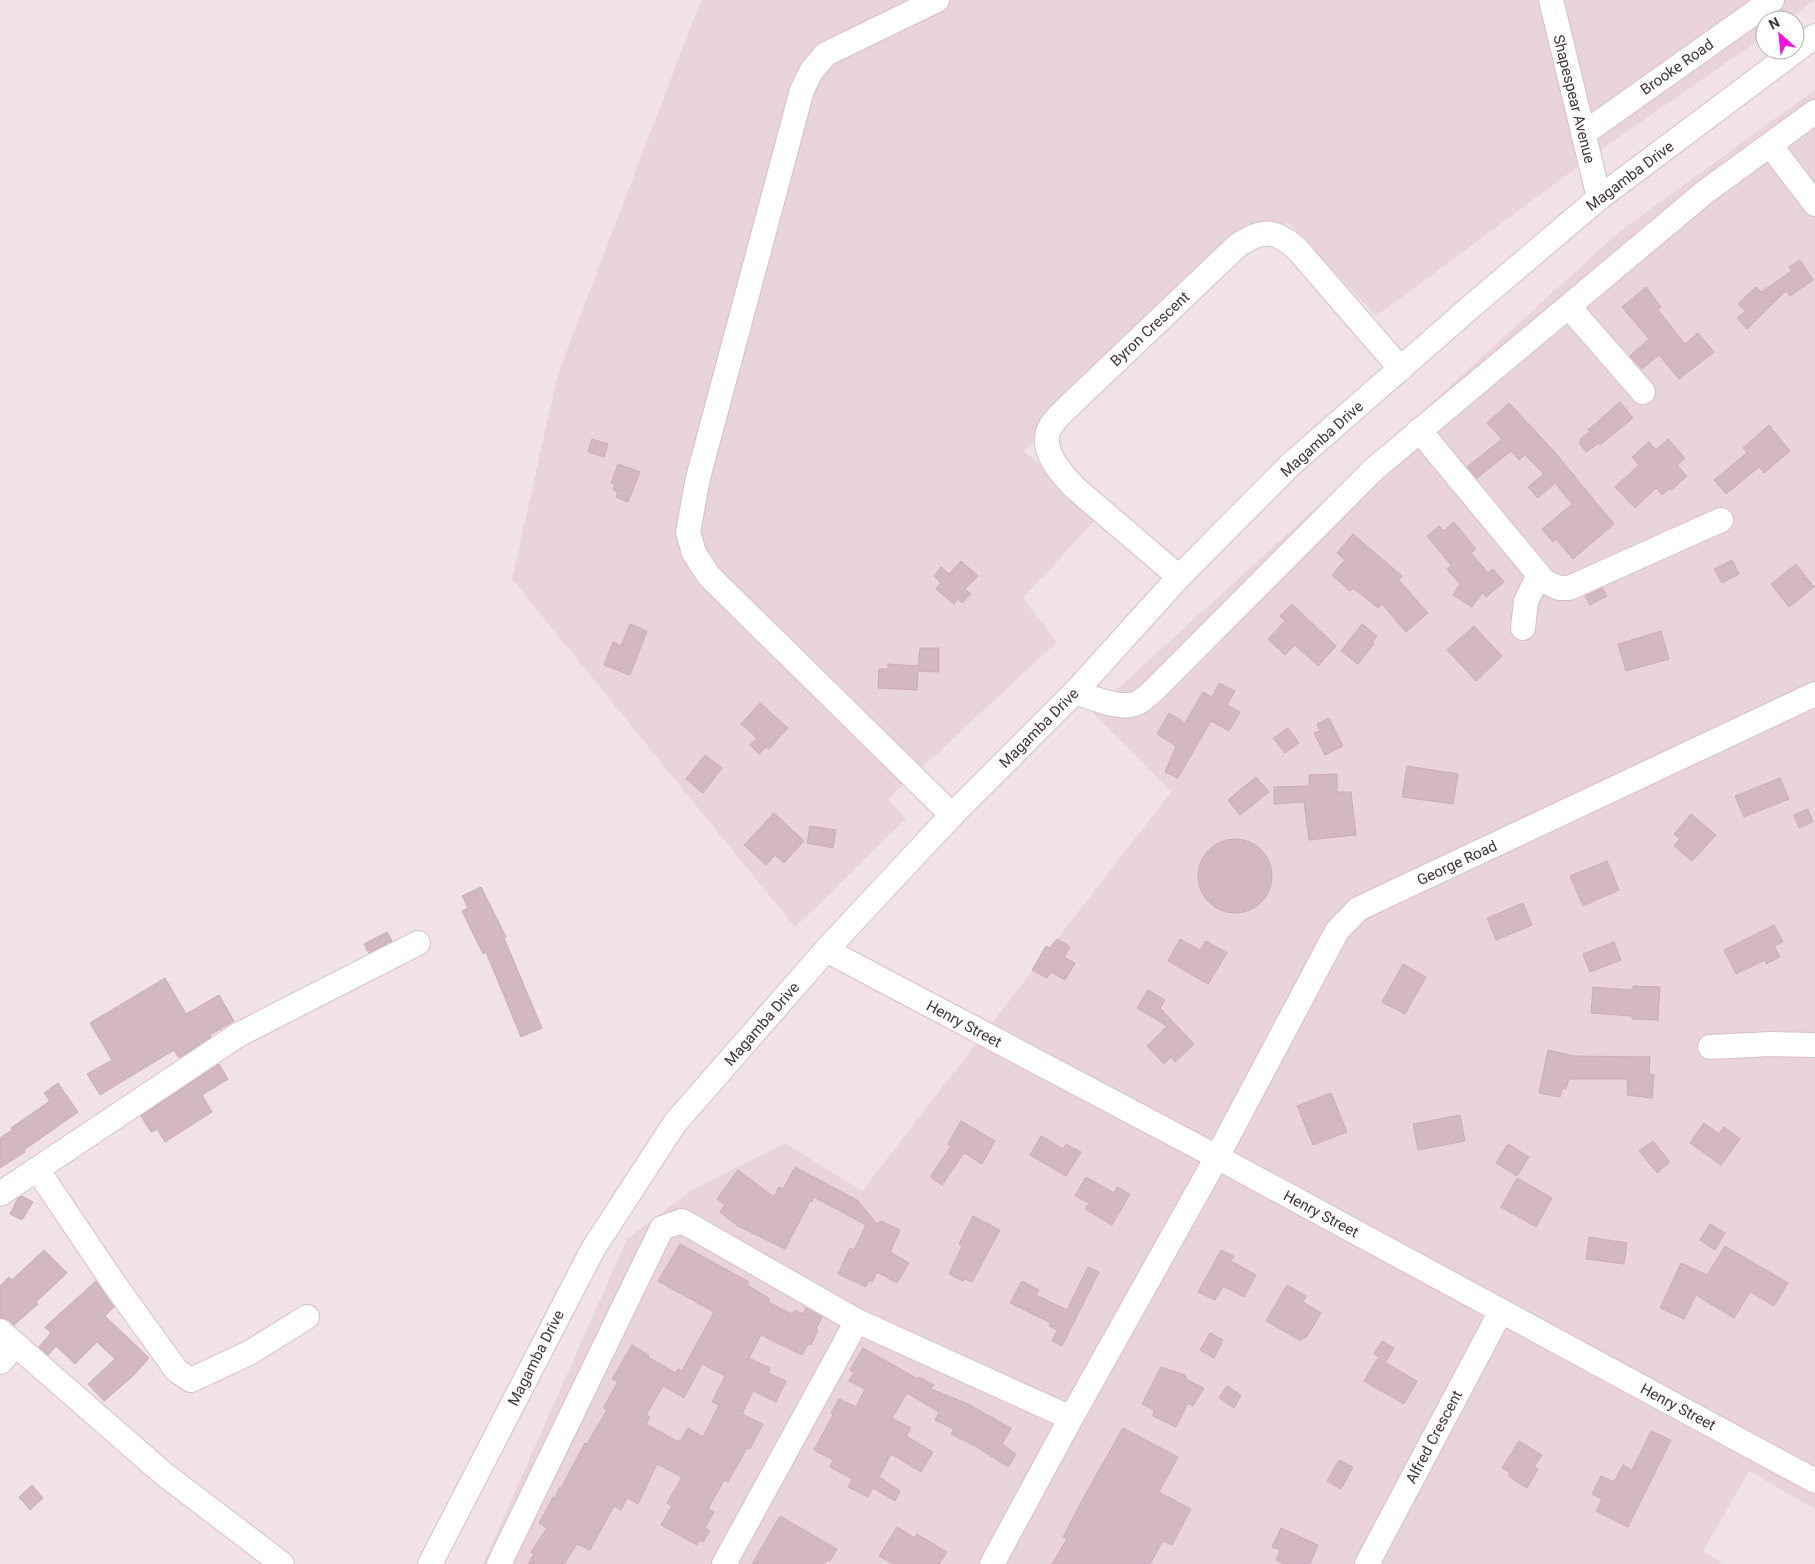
<svg xmlns="http://www.w3.org/2000/svg" width="1815" height="1564" viewBox="0 0 1815 1564" font-family="Roboto,sans-serif">
	<rect width="100%" height="100%" fill="#f1e2e7"/>
	<g fill="#e9d4db">
		<polygon points="701,0 1815,0 1787,20 1765,20 1765,36 1606,146 1376,316 1288,222 1230,247 1024,451 1100,515 1023,598 1057,642 888,799 906,819 795,927 512,579 558,374"/>
		<polygon points="1815,90 1815,1509 1749,1471 1703,1551 1724,1564 483,1564 627,1239 689,1192 785,1143 862,1191 1171,792 1092,712 1619,232"/>
	</g>
	<g fill="#d2b8c3" stroke="#cdabba" fill-rule="evenodd">
		<polygon points="1800,260 1813,280 1790,296 1786,291 1747,329 1737,318 1745,311 1738,304 1756,287 1761,292 1792,271 1789,267"/>
		<polygon points="1646,287 1661,307 1658,310 1685,344 1698,333 1714,352 1679,379 1659,355 1642,369 1630,356 1649,339 1622,307"/>
		<polygon points="1620,402 1633,418 1600,445 1599,443 1586,452 1580,444 1580,439 1590,432 1588,430"/>
		<polygon points="1509,403 1553,450 1614,524 1573,559 1556,539 1553,542 1542,529 1572,504 1555,483 1538,498 1528,487 1544,474 1525,455 1519,460 1511,451 1477,478 1467,467 1502,439 1487,423"/>
		<polygon points="1769,425 1790,451 1764,473 1759,467 1726,494 1714,480 1747,453 1743,448"/>
		<polygon points="592,439 608,444 604,457 588,452"/>
		<polygon points="1668,439 1685,458 1677,465 1687,476 1671,490 1670,488 1662,495 1656,488 1635,508 1615,487 1639,465 1632,457 1649,442 1656,450"/>
		<polygon points="618,464 640,472 628,502 616,497 618,492 613,490 615,485 611,483"/>
		<polygon points="1454,522 1476,549 1471,553 1488,573 1493,569 1504,582 1486,597 1483,592 1472,607 1453,595 1460,584 1447,569 1451,565 1427,536 1439,526 1444,531"/>
		<polygon points="1353,534 1402,576 1399,580 1428,613 1406,632 1382,604 1378,608 1353,588 1350,591 1332,575 1345,560 1337,553"/>
		<polygon points="1732,560 1739,574 1722,583 1714,569"/>
		<polygon points="961,561 978,576 965,589 971,594 962,603 958,599 954,604 936,589 941,583 934,576 941,567 949,574"/>
		<polygon points="1796,564 1814,587 1789,607 1771,584"/>
		<polygon points="1602,588 1607,596 1590,605 1585,596"/>
		<polygon points="1292,604 1336,646 1318,666 1295,645 1285,655 1268,639 1285,621 1280,616"/>
		<polygon points="630,624 647,631 630,675 604,665 613,642 621,646"/>
		<polygon points="1362,624 1377,636 1372,643 1374,644 1358,664 1341,651"/>
		<polygon points="1474,626 1502,656 1476,681 1447,650"/>
		<polygon points="1661,631 1669,659 1626,671 1618,644"/>
		<polygon points="920,648 939,648 939,672 918,671 917,690 878,688 879,669 888,669 888,664 918,666"/>
		<polygon points="1219,683 1235,691 1227,705 1240,712 1229,731 1211,721 1178,778 1165,772 1176,746 1157,734 1169,713 1185,723 1203,692 1212,697"/>
		<polygon points="760,703 788,728 769,749 766,747 759,754 750,745 757,738 741,724"/>
		<polygon points="1329,718 1343,746 1325,755 1314,733 1320,731 1317,724"/>
		<polygon points="1288,728 1299,743 1285,753 1273,738"/>
		<polygon points="705,755 722,768 703,793 686,779"/>
		<polygon points="1407,766 1458,774 1453,804 1402,797"/>
		<polygon points="1337,774 1337,792 1351,792 1356,835 1309,840 1304,802 1274,804 1274,787 1309,786 1309,775"/>
		<polygon points="1256,777 1269,792 1240,815 1228,800"/>
		<polygon points="1780,778 1789,799 1744,817 1735,796"/>
		<polygon points="1808,809 1813,822 1799,828 1794,815"/>
		<polygon points="774,813 804,841 784,863 775,855 766,865 744,845"/>
		<polygon points="1691,814 1716,835 1692,861 1674,846 1680,839 1674,834"/>
		<polygon points="810,826 836,830 833,848 807,843"/>
		<circle cx="1235" cy="876" r="37"/>
		<polygon points="1607,861 1619,890 1583,906 1570,876"/>
		<polygon points="481,887 506,937 504,938 542,1028 521,1037 486,952 483,954 462,911 468,908 462,896"/>
		<polygon points="1523,903 1532,925 1496,940 1487,918"/>
		<polygon points="1774,925 1783,942 1774,946 1780,957 1766,964 1765,960 1736,974 1724,950"/>
		<polygon points="387,932 392,941 369,953 364,944"/>
		<polygon points="1057,939 1070,947 1064,957 1075,963 1065,980 1051,972 1047,978 1032,970 1046,946 1050,948"/>
		<polygon points="1180,939 1200,950 1206,941 1227,953 1208,984 1168,961"/>
		<polygon points="1614,942 1621,960 1590,972 1583,954"/>
		<polygon points="1403,964 1426,977 1405,1014 1382,1002"/>
		<polygon points="165,978 186,1014 219,995 234,1021 210,1035 211,1037 179,1058 174,1050 100,1095 87,1074 112,1060 90,1023"/>
		<polygon points="1633,986 1660,987 1658,1020 1632,1019 1632,1016 1591,1013 1593,987 1633,990"/>
		<polygon points="1148,990 1165,1000 1160,1008 1194,1044 1175,1062 1171,1057 1164,1064 1147,1046 1167,1026 1137,1008"/>
		<polygon points="1548,1050 1574,1056 1650,1057 1649,1074 1654,1075 1652,1098 1627,1095 1628,1079 1569,1079 1566,1089 1562,1089 1560,1097 1539,1093"/>
		<polygon points="219,1064 228,1079 202,1095 212,1112 165,1142 157,1129 151,1132 141,1116"/>
		<polygon points="58,1083 78,1112 24,1150 25,1152 0,1168 0,1138 12,1130 11,1128 50,1101 44,1093"/>
		<polygon points="1331,1093 1347,1132 1313,1145 1297,1106"/>
		<polygon points="1460,1115 1465,1141 1418,1150 1413,1124"/>
		<polygon points="961,1121 995,1141 982,1164 964,1153 942,1185 930,1177 951,1146 948,1144"/>
		<polygon points="1704,1123 1719,1134 1724,1127 1740,1139 1721,1165 1690,1143"/>
		<polygon points="1041,1136 1063,1149 1066,1144 1081,1152 1066,1176 1030,1155"/>
		<polygon points="1653,1141 1670,1162 1657,1173 1639,1151"/>
		<polygon points="1508,1144 1529,1157 1517,1176 1496,1163"/>
		<polygon points="795,1167 857,1200 877,1224 881,1221 900,1230 890,1252 909,1263 897,1283 877,1272 872,1282 869,1280 866,1287 838,1274 850,1248 854,1250 866,1225 814,1197 812,1202 810,1201 785,1249 738,1226 720,1212 725,1205 717,1199 738,1170 774,1197 779,1187 783,1189"/>
		<polygon points="1086,1177 1114,1193 1117,1187 1130,1194 1112,1225 1085,1209 1089,1203 1075,1196"/>
		<polygon points="1517,1178 1552,1198 1536,1227 1501,1207"/>
		<polygon points="22,1196 33,1202 22,1220 10,1214 18,1198"/>
		<polygon points="973,1216 1000,1230 972,1282 965,1279 963,1281 949,1274 962,1246 959,1244"/>
		<polygon points="1710,1224 1725,1233 1715,1250 1700,1240"/>
		<polygon points="1589,1237 1627,1243 1624,1264 1586,1259"/>
		<path d="M680,1244L749,1282L747,1285L770,1299L768,1302L792,1314L795,1310L803,1314L806,1308L822,1317L816,1329L818,1330L811,1345L808,1344L802,1355L761,1335L749,1358L770,1368L768,1373L786,1381L776,1402L753,1391L742,1414L763,1424L750,1449L747,1448L728,1482L724,1480L708,1509L714,1512L705,1528L710,1531L703,1542L700,1540L697,1545L661,1525L672,1506L667,1503L682,1477L657,1464L638,1504L627,1498L621,1510L614,1506L590,1550L577,1544L564,1564H528L534,1554L531,1552L547,1528L539,1523L553,1497L555,1498L559,1488H561L585,1443L587,1444L607,1410L603,1408L618,1382L612,1379L632,1345L649,1355L648,1357L676,1373L678,1369L682,1371L714,1312L658,1281ZM702,1364L725,1376L712,1402L719,1405L703,1437L688,1428L680,1441H677L646,1424L650,1417L646,1415L663,1386L684,1398Z"/>
		<polygon points="1725,1246 1788,1283 1774,1306 1750,1292 1734,1318 1696,1295 1684,1319 1660,1308 1681,1263 1707,1275"/>
		<polygon points="44,1250 67,1273 36,1302 38,1304 14,1325 9,1320 0,1318 0,1286 9,1277 12,1280"/>
		<polygon points="1221,1250 1234,1256 1231,1261 1256,1275 1244,1297 1223,1286 1215,1300 1198,1292"/>
		<polygon points="1088,1267 1099,1272 1062,1346 1052,1341 1057,1330 1049,1326 1051,1323 1010,1303 1022,1281 1039,1290 1036,1295 1067,1310"/>
		<polygon points="96,1281 114,1307 105,1316 149,1358 133,1376 104,1401 88,1384 115,1359 97,1342 75,1364 56,1346 48,1355 39,1347 51,1333 45,1327"/>
		<polygon points="1287,1285 1306,1296 1303,1302 1321,1313 1306,1338 1304,1337 1301,1341 1266,1321"/>
		<polygon points="1210,1333 1223,1340 1214,1358 1200,1350"/>
		<polygon points="1382,1341 1394,1348 1386,1361 1374,1354"/>
		<polygon points="863,1348 918,1379 919,1377 934,1385 931,1389 968,1404 1011,1428 1002,1444 1016,1454 1008,1467 977,1447 951,1434 954,1429 935,1420 939,1412 907,1393 892,1418 911,1428 906,1436 933,1452 921,1472 891,1454 879,1477 900,1491 895,1501 873,1488 868,1497 848,1487 852,1479 830,1467 833,1460 814,1450 833,1415 831,1413 839,1399 856,1407 865,1389 849,1381 854,1373 850,1370"/>
		<polygon points="1378,1358 1417,1381 1404,1404 1364,1381"/>
		<polygon points="1161,1367 1185,1375 1187,1380 1204,1388 1193,1406 1188,1403 1176,1427 1153,1416 1154,1410 1142,1404"/>
		<polygon points="1227,1386 1241,1395 1234,1408 1219,1398"/>
		<polygon points="1123,1428 1178,1457 1159,1492 1191,1509 1172,1545 1163,1541 1150,1564 1052,1564 1067,1539 1063,1537 1086,1493"/>
		<polygon points="1651,1431 1671,1440 1628,1527 1596,1511 1602,1499 1592,1494 1601,1476 1614,1482 1623,1465 1632,1470"/>
		<polygon points="1519,1441 1542,1455 1534,1467 1538,1469 1527,1488 1508,1476 1510,1473 1502,1468"/>
		<polygon points="1339,1460 1353,1467 1341,1489 1327,1481"/>
		<polygon points="32,1485 43,1498 30,1510 19,1497"/>
		<polygon points="780,1516 837,1549 830,1561 827,1560 824,1564 752,1564"/>
		<polygon points="897,1527 915,1538 917,1534 947,1552 939,1564 893,1564 879,1556"/>
		<polygon points="1281,1528 1318,1545 1310,1564 1284,1564 1276,1560 1280,1550 1272,1547"/>
	</g>
	<g fill="none" stroke-linecap="round" stroke-linejoin="round">
		<g stroke="#d7bfc8" stroke-width="26">
			<g id="minor">
				<polyline points="937,0 826,54 812,70 802,90 698,478 688,532 694,553 709,576 952,815"/>
				<polyline points="1551,0 1599,198"/>
				<polyline points="1583,134 1772,0"/>
				<polyline points="1770,145 1815,204"/>
				<polyline points="1569,307 1643,392"/>
				<polyline points="1419,430 1544,581 1559,588 1569,588 1721,520"/>
				<path d="M1179,577L1075,488C1062,474 1042,454 1048,432C1052,421 1063,412 1071,404L1237,246C1262,229 1275,229 1297,249L1401,369"/>
				<polyline points="1523,628 1526,601 1539,575"/>
				<path d="M1075,692C1091,697 1121,711 1137,703C1144,700 1150,693 1156,688L1373,470L1705,192L1815,112"/>
				<polyline points="826,950 1217,1157 1815,1481"/>
				<polyline points="1710,1047 1771,1044 1815,1045"/>
				<polyline points="37,1169 115,1285 177,1371 191,1380 249,1353 307,1317"/>
				<polyline points="0,1194 238,1035 418,943"/>
				<polyline points="0,1331 164,1474 282,1564"/>
				<polyline points="0,1362 15,1345"/>
				<polyline points="430,1564 593,1249 675,1123 826,950 952,815 1075,692 1179,577 1290,465 1473,305 1599,198 1815,36"/>
				<polyline points="499,1564 662,1228 682,1221 857,1321 1071,1418"/>
				<polyline points="724,1564 857,1321"/>
				<polyline points="992,1564 1071,1418 1217,1157 1337,931 1358,909 1815,694"/>
				<polyline points="1367,1564 1501,1311"/>
			</g>
		</g>
		<use href="#minor" stroke="#fff" stroke-width="24"/>
	</g>
	<g text-anchor="middle" stroke-width="4.5" stroke-linejoin="round" paint-order="stroke">
		<g font-size="15" fill="#423339" stroke="#fff">
			<text transform="translate(1677 67) rotate(-35)" y="5">Brooke Road</text>
			<text transform="translate(1574 99) rotate(76)" y="5">Shapespear Avenue</text>
			<text transform="translate(1630 176) rotate(-37)" y="5">Magamba Drive</text>
			<text transform="translate(1150 329) rotate(-43)" y="5">Byron Crescent</text>
			<text transform="translate(1322 439) rotate(-42)" y="5">Magamba Drive</text>
			<text transform="translate(1039 728) rotate(-45)" y="5">Magamba Drive</text>
			<text transform="translate(1457 863) rotate(-25)" y="5">George Road</text>
			<text transform="translate(762 1024) rotate(-49)" y="5">Magamba Drive</text>
			<text transform="translate(964 1024) rotate(28)" y="5">Henry Street</text>
			<text transform="translate(1321 1214) rotate(28)" y="5">Henry Street</text>
			<text transform="translate(536 1358) rotate(-63)" y="5">Magamba Drive</text>
			<text transform="translate(1678 1407) rotate(28)" y="5">Henry Street</text>
			<text transform="translate(1434 1437) rotate(-62)" y="5">Alfred Crescent</text>
		</g>
	</g>
	<g transform="translate(1780 35) rotate(333)"><circle r="24" fill="#ffffff" stroke="#b3adb0"/>
	<path d="M0-4L9 19L0 12L-9 19Z" fill="#f911df"/>
	<text y="-8" font-size="14" font-weight="bold" text-anchor="middle" fill="#423339">N</text>
	</g>
</svg>
